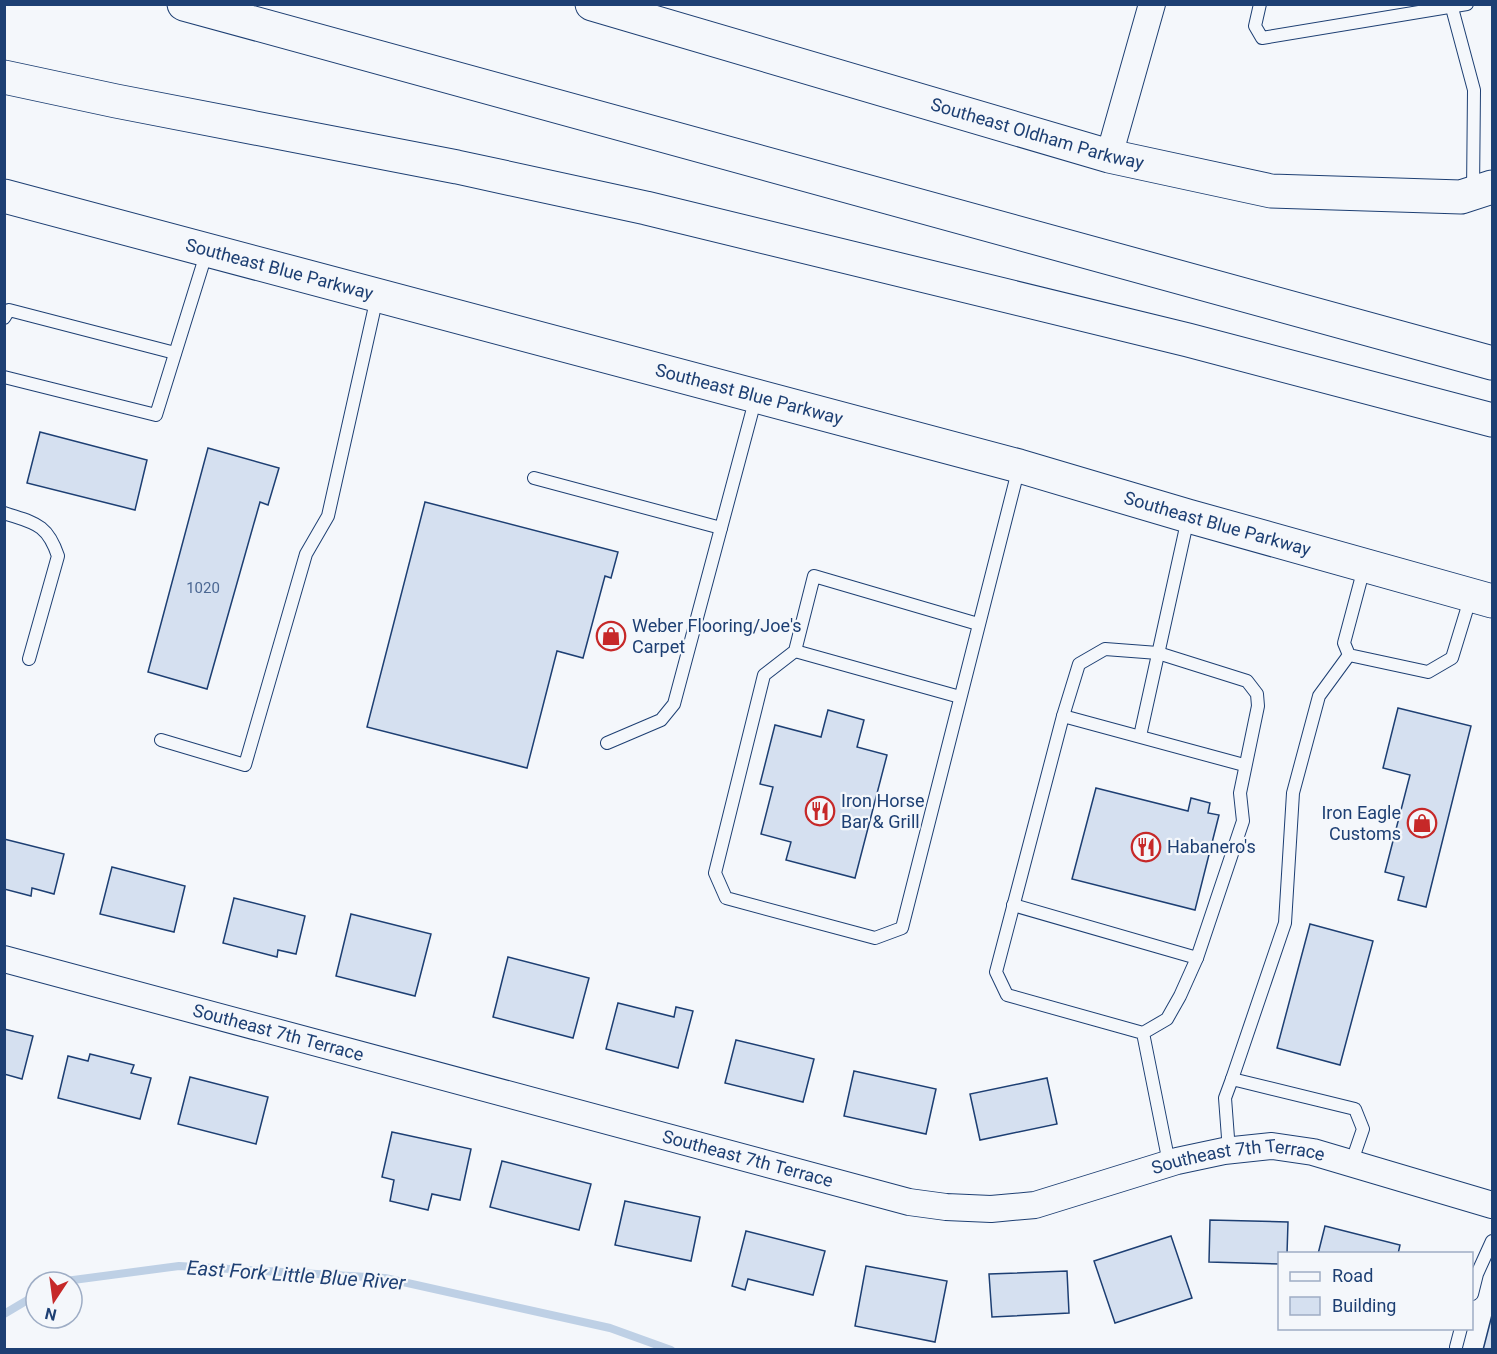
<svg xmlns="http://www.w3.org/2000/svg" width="1497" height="1354" viewBox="0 0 1497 1354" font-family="Roboto,sans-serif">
	<rect width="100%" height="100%" fill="#f4f7fb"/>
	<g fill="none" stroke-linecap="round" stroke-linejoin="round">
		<g stroke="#bed0e5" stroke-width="8">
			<polyline points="58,1282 179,1266 385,1278 610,1328 671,1350"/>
			<polyline points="4,1314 36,1295"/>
		</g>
	</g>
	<g fill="#d5e0f0" stroke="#1d3f73" stroke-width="1.5">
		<polygon points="40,432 147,460 135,510 27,483"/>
		<polygon points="208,448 279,468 268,505 260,502 207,689 148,672"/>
		<polygon points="425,502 618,552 611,578 605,576 583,658 557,651 527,768 367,727"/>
		<polygon points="1398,708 1471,726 1426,907 1398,900 1404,877 1385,872 1410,775 1383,768"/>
		<polygon points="828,710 864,720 857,747 887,755 855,878 786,860 791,842 761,834 773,787 760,784 775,725 821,737"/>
		<polygon points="1096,788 1188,811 1191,798 1210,803 1208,813 1219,815 1195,910 1072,879"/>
		<polygon points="4,839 64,854 54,894 32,888 31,896 4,889"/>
		<polygon points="112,867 185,886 174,932 100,914"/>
		<polygon points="234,898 305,916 296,954 278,950 277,957 223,943"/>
		<polygon points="351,914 431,934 415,996 336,976"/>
		<polygon points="1310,924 1373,941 1340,1065 1277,1048"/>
		<polygon points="508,957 589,978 573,1038 493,1017"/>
		<polygon points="618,1003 674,1017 676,1007 693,1011 678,1068 606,1049"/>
		<polygon points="4,1029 33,1036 22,1079 4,1074"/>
		<polygon points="736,1040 814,1059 803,1102 725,1083"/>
		<polygon points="90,1054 134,1065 131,1073 151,1078 140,1119 58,1098 68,1056 88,1061"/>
		<polygon points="854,1071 936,1089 926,1134 844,1116"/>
		<polygon points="190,1077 268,1097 256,1144 178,1124"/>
		<polygon points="1047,1078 1057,1124 980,1140 970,1094"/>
		<polygon points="392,1132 471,1149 460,1200 432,1194 428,1210 390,1201 394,1180 382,1177"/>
		<polygon points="502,1161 591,1184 579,1230 490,1207"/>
		<polygon points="625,1201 700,1217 691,1261 615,1245"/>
		<polygon points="1210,1220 1288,1222 1287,1254 1280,1254 1280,1264 1209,1262"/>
		<polygon points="1325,1226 1400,1245 1398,1254 1318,1254"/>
		<polygon points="746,1231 825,1251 813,1295 748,1279 745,1290 732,1286"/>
		<polygon points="1171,1236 1192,1298 1115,1323 1094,1261"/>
		<polygon points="866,1266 947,1281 935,1342 855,1326"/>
		<polygon points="1067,1271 1069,1313 992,1317 989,1274"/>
		<polygon points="1492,1315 1492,1350 1483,1350"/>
	</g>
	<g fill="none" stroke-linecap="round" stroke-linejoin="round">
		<g stroke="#1d3f73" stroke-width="14">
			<g id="lane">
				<polyline points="1260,4 1255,26 1262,38 1467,4"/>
				<polyline points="1452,8 1474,90 1473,192"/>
				<polyline points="4,318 9,310 175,353"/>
				<polyline points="4,377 156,415 207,251"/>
				<polyline points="534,478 721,528"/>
				<path d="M4,513C34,523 47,523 58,556L29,659"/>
				<polyline points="1364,568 1344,643 1349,655 1428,672 1452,658 1471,596"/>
				<polyline points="978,624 814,576 795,651 764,675 715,873 726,898 875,938 902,928 1019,467"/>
				<polyline points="795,651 960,697"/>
				<polyline points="1063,716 1244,765"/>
				<polyline points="1140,736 1188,518"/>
				<polyline points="161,740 245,765 306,554 328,516 377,297"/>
				<polyline points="607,743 661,720 674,704 756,397"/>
				<polyline points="1013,905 1197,958"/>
				<polyline points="1143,1033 1167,1019 1180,996 1197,958 1243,821 1240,793 1258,706 1257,694 1247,681 1158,653 1105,649 1079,664 1063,716 996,972 1007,995 1143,1033 1169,1163"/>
				<polyline points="1232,1079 1285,923 1293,793 1319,696 1349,655"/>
				<polyline points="1229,1151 1225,1098 1232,1079 1355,1109 1363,1129 1351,1164"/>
				<polyline points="1472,1294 1477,1274 1492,1241"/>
				<polyline points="1456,1347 1461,1328"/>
			</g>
		</g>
		<g stroke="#1d3f73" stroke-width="28">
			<g id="street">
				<polyline points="1109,156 1152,4"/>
				<path id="s1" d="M4,959L909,1202L946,1207L991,1209L1035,1205L1177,1161L1224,1151L1272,1146L1313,1152L1492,1205"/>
			</g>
		</g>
		<g stroke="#1d3f73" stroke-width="35">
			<g id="secondary">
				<path id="s2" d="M592,4L1109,156L1271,191L1461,197L1492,187"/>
				<path id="s3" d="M4,196L1019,466L1188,516L1492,601"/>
			</g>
		</g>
		<g stroke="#1d3f73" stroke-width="35">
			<g id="highway">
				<polyline points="184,4 1492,363"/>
				<polyline points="4,77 116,101 457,167 646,208 1188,340 1492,420"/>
			</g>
		</g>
		<use href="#lane" stroke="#f4f7fb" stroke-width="12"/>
		<use href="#street" stroke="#f4f7fb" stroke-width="26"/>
		<use href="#secondary" stroke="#f4f7fb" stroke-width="33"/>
		<use href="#highway" stroke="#f4f7fb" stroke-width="33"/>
	</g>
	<defs>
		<g id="shop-ring" transform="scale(1.5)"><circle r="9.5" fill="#f4f7fb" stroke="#c62828" stroke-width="1.5"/><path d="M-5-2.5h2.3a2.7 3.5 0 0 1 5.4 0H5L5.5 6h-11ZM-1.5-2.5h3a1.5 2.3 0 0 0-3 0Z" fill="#c62828"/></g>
		<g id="restaurant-ring" transform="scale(1.5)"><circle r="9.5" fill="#f4f7fb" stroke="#c62828" stroke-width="1.5"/><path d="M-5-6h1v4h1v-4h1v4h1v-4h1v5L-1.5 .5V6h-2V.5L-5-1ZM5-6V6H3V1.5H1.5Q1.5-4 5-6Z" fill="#c62828"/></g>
	</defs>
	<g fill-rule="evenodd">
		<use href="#shop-ring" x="611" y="636"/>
		<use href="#restaurant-ring" x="820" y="811"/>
		<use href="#shop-ring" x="1422" y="823"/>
		<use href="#restaurant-ring" x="1146" y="847"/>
	</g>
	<g text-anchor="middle" stroke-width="4.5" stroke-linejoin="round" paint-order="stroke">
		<g font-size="15" fill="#4b6792">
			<text x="203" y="593">1020</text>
		</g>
		<g font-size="18" fill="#1d3f73" stroke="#f4f7fb">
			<text dy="6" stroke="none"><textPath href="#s2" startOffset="464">Southeast Oldham Parkway</textPath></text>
			<text dy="6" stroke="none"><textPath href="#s3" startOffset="285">Southeast Blue Parkway</textPath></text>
			<text dy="6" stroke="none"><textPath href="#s3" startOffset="771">Southeast Blue Parkway</textPath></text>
			<text dy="6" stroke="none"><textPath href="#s3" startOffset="1257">Southeast Blue Parkway</textPath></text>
			<text dy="6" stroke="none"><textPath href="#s1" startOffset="284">Southeast 7th Terrace</textPath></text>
			<text dy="6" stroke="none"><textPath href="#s1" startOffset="770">Southeast 7th Terrace</textPath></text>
			<text dy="6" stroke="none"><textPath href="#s1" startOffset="1274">Southeast 7th Terrace</textPath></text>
		</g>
		<g font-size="18" fill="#1d3f73" stroke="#f4f7fb" text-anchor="start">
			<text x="632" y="632">Weber Flooring/Joe's<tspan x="632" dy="21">Carpet</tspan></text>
			<text x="841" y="807">Iron Horse<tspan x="841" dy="21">Bar &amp; Grill</tspan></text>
			<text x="1401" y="819" text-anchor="end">Iron Eagle<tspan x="1401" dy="21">Customs</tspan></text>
			<text x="1167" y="853">Habanero's</text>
		</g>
		<g font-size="20" font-style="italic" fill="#1d3f73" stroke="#f4f7fb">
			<text transform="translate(296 1275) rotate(4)" y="7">East Fork Little Blue River</text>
		</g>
	</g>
	<rect width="1497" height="1354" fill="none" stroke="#1d3f73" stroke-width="12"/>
	<rect x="1278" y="1252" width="195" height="78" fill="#f4f7fb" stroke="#9eadc5" stroke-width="1.5"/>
	<rect x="1290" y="1272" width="30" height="9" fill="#f4f7fb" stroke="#9eadc5" stroke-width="1.5"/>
	<text x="1332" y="1282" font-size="18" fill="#1d3f73">Road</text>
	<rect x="1290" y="1297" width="30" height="18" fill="#d5e0f0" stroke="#9eadc5" stroke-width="1.5"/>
	<text x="1332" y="1312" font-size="18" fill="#1d3f73">Building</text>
	<g transform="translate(54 1300) rotate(193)"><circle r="28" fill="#f4f7fb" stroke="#9eadc5" stroke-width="1.5"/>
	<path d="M0-4.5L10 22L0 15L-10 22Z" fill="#c62828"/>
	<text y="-9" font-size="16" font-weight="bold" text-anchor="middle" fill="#1d3f73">N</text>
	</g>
</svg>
